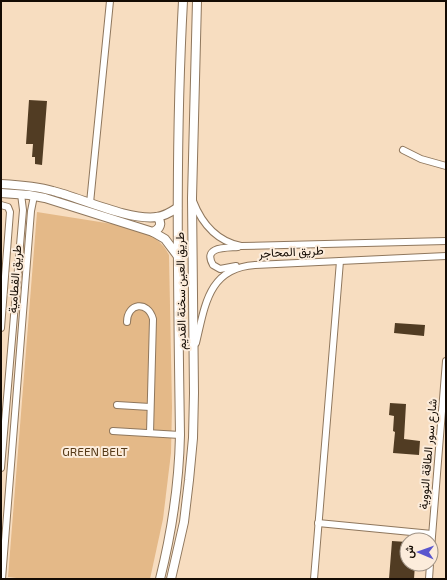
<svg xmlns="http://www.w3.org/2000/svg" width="447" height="580" viewBox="0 0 447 580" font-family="'Exo 2',Vazirmatn,sans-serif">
	<rect width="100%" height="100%" fill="#f7ddc0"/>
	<path fill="#e4b988" d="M37,212L138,228C151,235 163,242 169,255L172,407L171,453L163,519L150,579H25L8,577Z"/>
	<g fill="#513c23">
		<polygon points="29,100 47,101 42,165 35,164 35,157 32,157 33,144 26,144"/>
		<polygon points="395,323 425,325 424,336 394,333"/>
		<polygon points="390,403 406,404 404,439 420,441 419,455 393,453 395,432 393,431 394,416 389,415"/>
		<polygon points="392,541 407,542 407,564 415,564 414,579 389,579"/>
	</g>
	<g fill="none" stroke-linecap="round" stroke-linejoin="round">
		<g stroke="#8f775d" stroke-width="8">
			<g id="minor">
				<polyline points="403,150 421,159 446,166"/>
				<path d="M193,201C202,224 216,241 241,246L446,241"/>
				<polyline points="90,203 110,1"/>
				<polyline points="1,205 8,207 10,212 1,328"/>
				<path d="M236,266L220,269L213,265C202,246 227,248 238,247"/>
				<path d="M127,322C127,303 148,300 153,319L150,433"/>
				<path d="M196,343C205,306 208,268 255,265L446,256"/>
				<polyline points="117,405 150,407"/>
				<polyline points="113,431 180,435"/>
				<polyline points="1,468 23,210 21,194"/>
				<polyline points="318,523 432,534"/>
				<polyline points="431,549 446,361"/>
				<polyline points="2,579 31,211 34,196"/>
				<polyline points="314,579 340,261"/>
				<polyline points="429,579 430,564"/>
			</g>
		</g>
		<g stroke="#8f775d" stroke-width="10">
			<g id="major">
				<path d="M1,184C19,185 36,186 53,191C81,198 130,221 157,217C165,216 171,212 177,208"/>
				<polyline points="1,193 29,195 45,198 153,232 165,239 177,255"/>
				<path d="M153,232C160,229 163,223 157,217"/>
				<path d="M160,579C172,531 179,484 180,435C178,290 175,146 183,1"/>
				<polyline points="171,579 184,522 189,480 193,438 194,393 192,198 197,1"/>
			</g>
		</g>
		<use href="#minor" stroke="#fff" stroke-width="6"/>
		<use href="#major" stroke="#fff" stroke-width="8"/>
	</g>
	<g text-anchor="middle" stroke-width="4" stroke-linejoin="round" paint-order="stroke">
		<g font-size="12" fill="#140b03" stroke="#fcecdb">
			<text transform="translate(291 252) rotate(-3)" y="4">طريق المحاجر</text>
			<text transform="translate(15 279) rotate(-86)" y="4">طريق القطامية</text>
			<text transform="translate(181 291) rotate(-91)" y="4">طريق العين سخنة القديم</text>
			<text transform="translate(428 454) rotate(-85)" y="4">شارع سور الطاقة النووية</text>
		</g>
		<g font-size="12" fill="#553917" stroke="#fcecdb">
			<text x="95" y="456">GREEN BELT</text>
		</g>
	</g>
	<rect width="447" height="580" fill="none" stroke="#140b03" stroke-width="4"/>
	<g transform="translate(419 552) rotate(272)"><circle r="19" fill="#fcecdb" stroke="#9f9285"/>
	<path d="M0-3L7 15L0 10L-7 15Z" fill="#5a56ce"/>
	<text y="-6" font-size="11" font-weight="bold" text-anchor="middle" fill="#140b03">ش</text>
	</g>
</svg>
